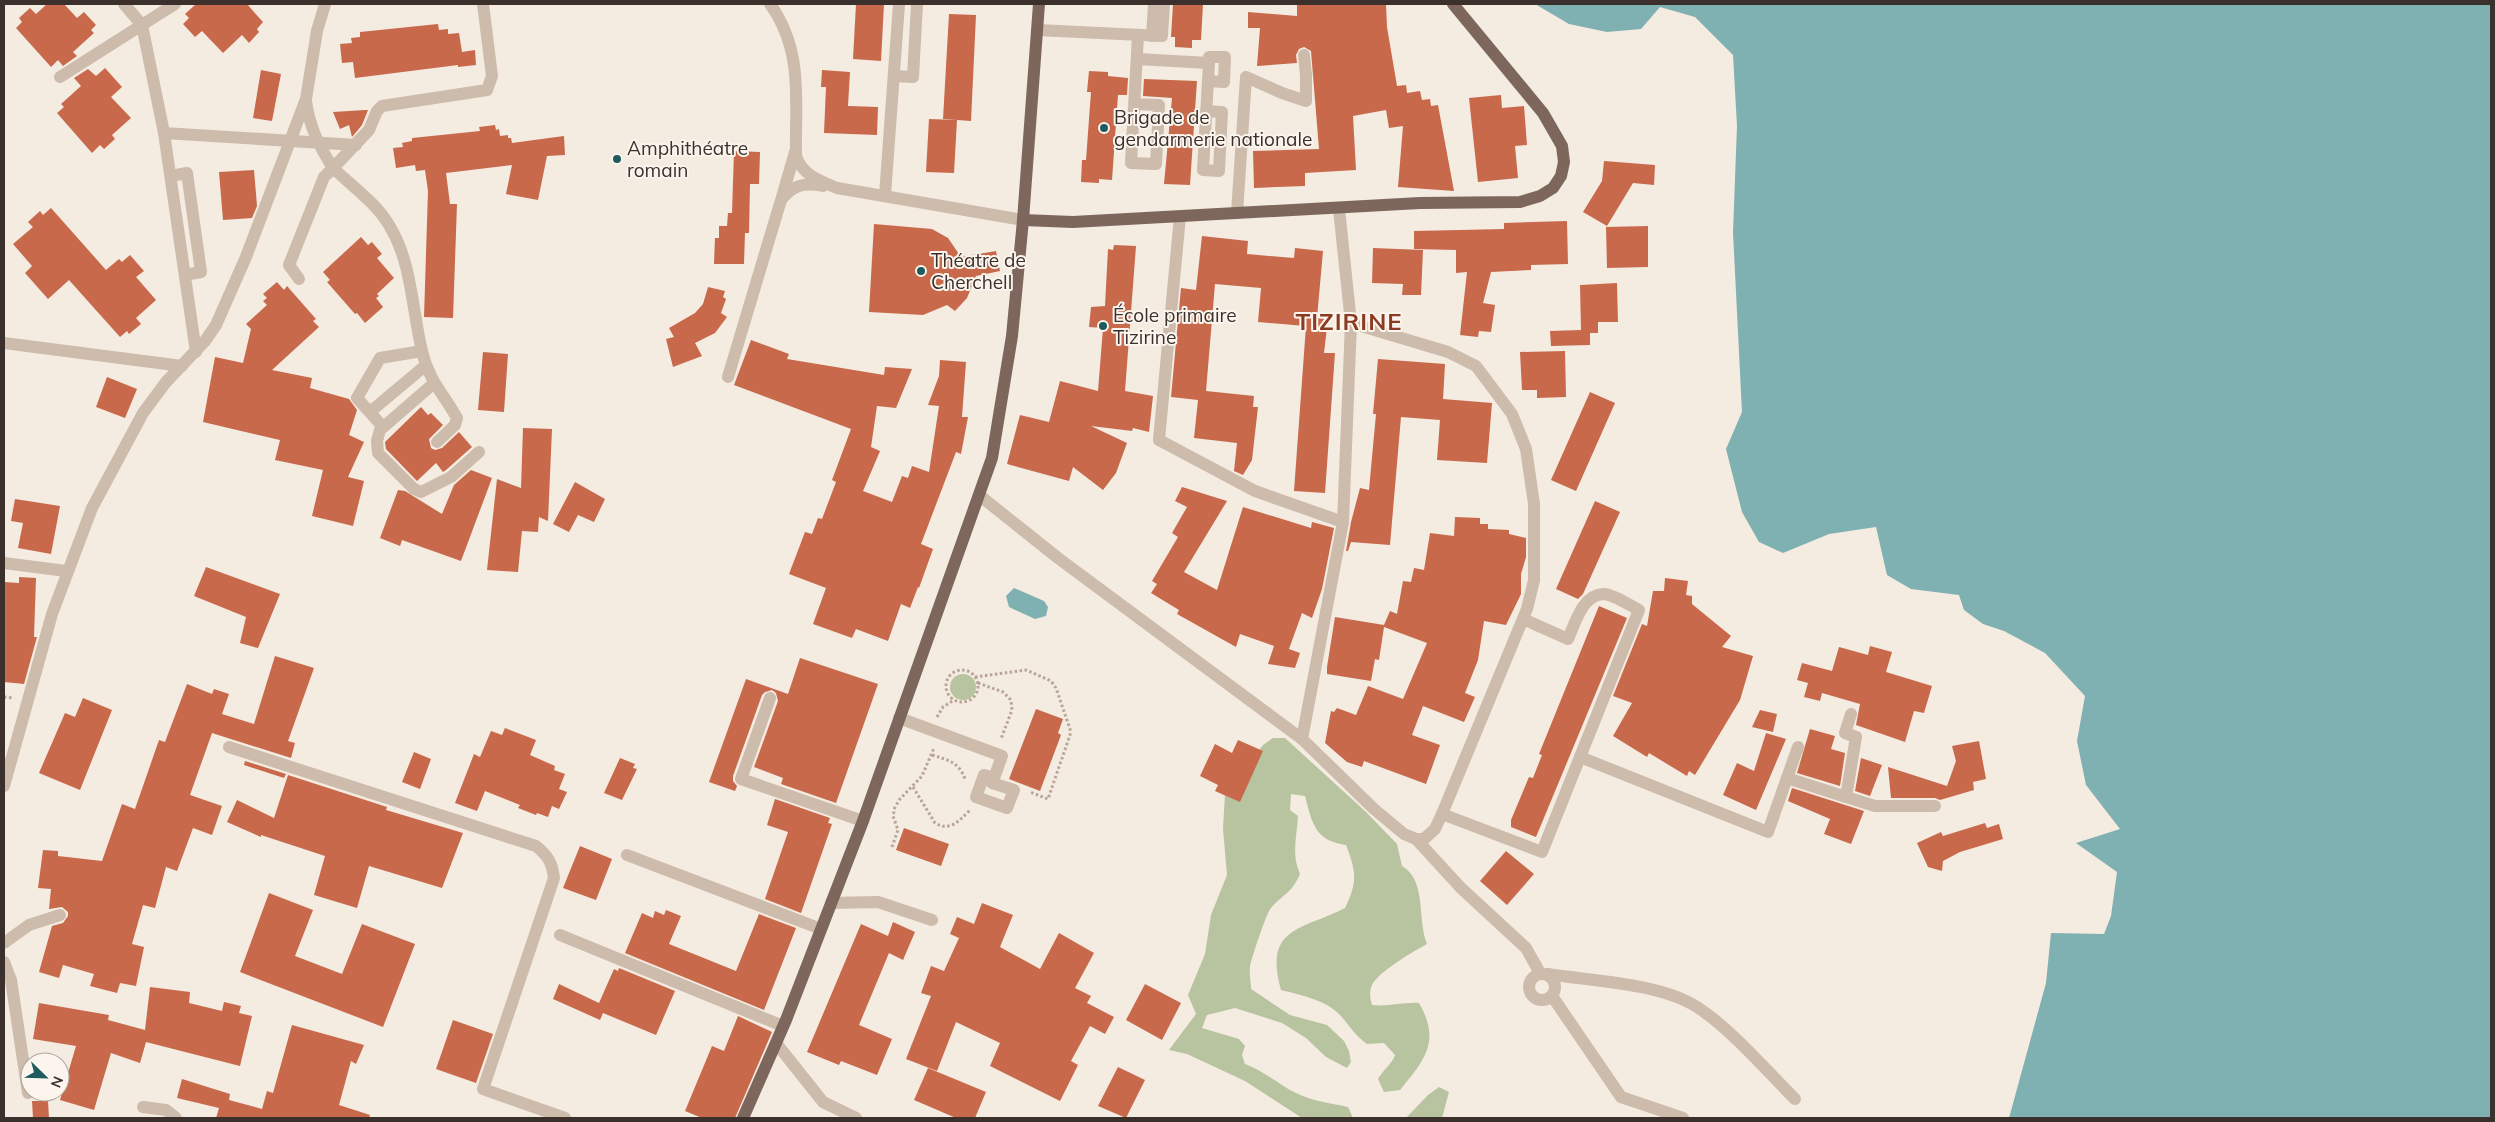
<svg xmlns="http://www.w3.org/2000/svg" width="2495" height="1122" viewBox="0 0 2495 1122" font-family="Mulish,sans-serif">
	<rect width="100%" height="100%" fill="#f4ebe1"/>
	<g fill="#b8c4a0">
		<circle cx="963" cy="687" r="13"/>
		<path d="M1273,738H1285L1365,811L1397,844L1402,866C1427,880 1417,921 1427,944C1414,951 1378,972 1372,985C1369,992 1370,998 1372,1005C1388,1007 1403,1002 1419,1003C1441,1041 1425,1060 1400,1090L1384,1092L1378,1079C1383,1070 1392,1064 1395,1055L1384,1043L1367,1044C1353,1034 1349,1024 1338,1013C1323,999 1300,995 1281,990C1263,926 1303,930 1345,908C1358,882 1356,871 1346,845C1315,841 1312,823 1305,796L1291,794L1290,810L1298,816C1297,835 1291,855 1300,874C1292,893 1283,894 1271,908C1266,914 1252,957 1250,966C1249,973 1251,982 1251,989L1290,1015L1327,1025L1344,1041L1349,1051L1351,1062L1347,1068L1326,1057L1306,1038L1282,1023L1235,1008L1207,1015L1202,1028L1239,1039L1245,1046L1242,1055L1245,1064C1264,1071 1278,1084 1296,1093C1312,1101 1330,1103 1348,1107L1353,1118H1302L1245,1081L1187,1054L1169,1050L1196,1014L1188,995L1205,954L1211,915L1227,875L1223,829L1225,794L1263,745Z"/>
		<polygon points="1439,1087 1449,1092 1442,1118 1406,1118 1428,1095"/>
	</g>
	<g fill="#7fb0b2">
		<polygon points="1535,4 2491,4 2491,1118 2009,1118 2046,983 2051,933 2104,934 2111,916 2117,872 2076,843 2120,829 2086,785 2077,741 2085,696 2045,653 2004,631 1983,624 1964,610 1959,595 1911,589 1887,575 1876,527 1829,534 1783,553 1759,542 1742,512 1726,449 1742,412 1733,232 1737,126 1733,55 1695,17 1660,7 1641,29 1607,32 1569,24"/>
		<polygon points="1014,588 1044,601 1048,607 1046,616 1035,619 1009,607 1006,596"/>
	</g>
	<g fill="#c8694b">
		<polygon points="47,4 64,4 77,18 84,12 96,25 91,30 94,33 73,52 77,56 63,66 58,60 51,67 16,28 22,22 19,18 30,8 36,14"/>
		<polygon points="196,4 247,4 263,22 257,29 259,32 249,43 242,35 223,53 202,31 195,37 183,24 189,18 185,14"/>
		<polygon points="856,4 884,4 881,61 853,59"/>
		<polygon points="1173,4 1203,4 1201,40 1192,40 1192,48 1175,47 1175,37 1171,37"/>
		<polygon points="1297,4 1386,4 1387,27 1397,86 1406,85 1407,93 1420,91 1422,100 1430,99 1431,106 1438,105 1454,191 1398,187 1403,126 1389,128 1386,110 1353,116 1356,170 1305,173 1305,186 1254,188 1253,151 1319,149 1311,51 1304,47 1299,49 1296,55 1297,63 1257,66 1260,28 1248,28 1248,12 1297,16"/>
		<polygon points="949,14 976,15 971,121 943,119"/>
		<polygon points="438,24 439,30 448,29 448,34 459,33 462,52 475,50 476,65 458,67 458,65 355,78 353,62 342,63 340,44 352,43 351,38 360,37 360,32"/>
		<polygon points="105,68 122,87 111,97 131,118 112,135 115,139 104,149 100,145 92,153 57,113 64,107 61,104 81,86 74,78 88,69 96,76"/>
		<polygon points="261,70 281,74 272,121 253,118"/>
		<polygon points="822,70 850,72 848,106 878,107 877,135 824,133 826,87 821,87"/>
		<polygon points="1089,71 1108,72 1108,76 1128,78 1127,95 1118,95 1112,180 1099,179 1099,183 1081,182 1082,160 1086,160 1091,92 1087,92"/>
		<polygon points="1144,79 1197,81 1190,185 1164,184 1172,98 1143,96"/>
		<polygon points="1501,95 1502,108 1524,106 1527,145 1515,146 1518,178 1478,182 1469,98"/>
		<polygon points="365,110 368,110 362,125 352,137 349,125 340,129 333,112"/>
		<polygon points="929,119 957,120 954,173 926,172"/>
		<polygon points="495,125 496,130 499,129 500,136 508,135 508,138 511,138 512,143 564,136 565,155 547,156 538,200 506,194 512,165 446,173 450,204 457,204 453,318 424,317 428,191 425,170 416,171 415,165 396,168 393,148 403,147 402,143 412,141 412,138 480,131 479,127"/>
		<polygon points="734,151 760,152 759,184 750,184 749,233 745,233 744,264 714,264 715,238 719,238 719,226 727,226 728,213 732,213"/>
		<polygon points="1604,161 1655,165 1654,185 1633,183 1607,226 1583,212 1602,181"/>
		<polygon points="254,170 257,206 252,218 223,220 219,172"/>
		<polygon points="51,208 106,270 119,259 122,262 130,255 144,271 136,277 156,300 136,318 141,324 129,334 127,331 120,337 69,280 48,299 25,273 32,266 13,244 33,227 28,222 40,211 43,215"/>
		<polygon points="1567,221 1568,264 1531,265 1531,270 1491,272 1483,303 1495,305 1491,332 1479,331 1478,337 1460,335 1467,272 1456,273 1456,250 1414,249 1414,231 1504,229 1504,223"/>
		<polygon points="874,224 932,229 948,238 961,257 996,251 1000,271 976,276 967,298 955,311 947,305 923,315 869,312"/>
		<polygon points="1648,226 1648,267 1607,268 1606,227"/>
		<polygon points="1202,236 1248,241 1247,254 1294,258 1295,248 1323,251 1317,318 1328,319 1324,353 1335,353 1325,493 1294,491 1306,326 1258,322 1261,288 1215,284 1206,391 1254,396 1253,407 1258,407 1252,460 1243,475 1234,471 1237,443 1194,438 1198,400 1171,397 1181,288 1196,290"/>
		<polygon points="361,237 368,245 372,242 382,254 377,258 394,278 377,294 379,296 376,298 383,307 365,323 357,313 355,314 327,282 330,280 323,272"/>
		<polygon points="1114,245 1136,246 1125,391 1153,396 1149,432 1133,428 1132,431 1091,426 1127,443 1116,473 1103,490 1073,467 1069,481 1007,464 1020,415 1049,422 1060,381 1098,391 1103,328 1089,327 1091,307 1105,306 1108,249 1113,250"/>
		<polygon points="1373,248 1423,250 1421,295 1402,295 1403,284 1372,283"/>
		<polygon points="277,282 284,290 287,286 316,319 313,321 319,327 272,370 312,378 310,388 349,399 357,410 349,435 364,442 348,477 364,481 353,526 312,516 323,470 275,460 280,440 203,422 215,357 243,363 251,329 246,324 267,305 263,301 267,298 263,294"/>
		<polygon points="1617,283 1618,322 1598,322 1598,333 1590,333 1590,345 1551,346 1550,331 1581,330 1580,285"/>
		<polygon points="708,287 725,291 723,297 726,299 721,313 727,317 715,333 695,343 702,356 673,367 666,339 674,337 669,328 695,313 703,304"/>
		<polygon points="751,340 789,354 787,359 884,375 885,367 912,369 896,408 877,406 871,447 880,451 863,491 892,502 902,476 908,478 912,466 929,472 939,406 928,405 939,376 940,360 966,362 962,417 968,417 961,454 956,452 921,544 933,549 919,588 918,587 910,608 901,604 888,641 856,629 852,638 813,624 826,588 789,574 805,532 812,534 818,518 822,519 836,482 832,480 851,429 734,385"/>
		<polygon points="1565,351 1566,397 1537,398 1537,390 1522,390 1520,352"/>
		<polygon points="483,352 508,354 504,412 478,410"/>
		<polygon points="1378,359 1445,364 1443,399 1492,403 1487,463 1437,460 1440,420 1401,417 1390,545 1351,542 1348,551 1346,551 1351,522 1360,488 1369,490 1376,414 1373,414"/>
		<polygon points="107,377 137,389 125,418 96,407"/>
		<polygon points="1590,392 1615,403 1576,491 1551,480"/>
		<polygon points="421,407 428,415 431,413 443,425 429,439 431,448 435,450 442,448 459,432 472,447 446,470 443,472 436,463 417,481 386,449 385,442"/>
		<polygon points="523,428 552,429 548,521 539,517 538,532 522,531 518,572 487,570 497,479 521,488"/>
		<polygon points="471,470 492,478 461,561 402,540 400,546 380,538 398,490 405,491 442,514 454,485"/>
		<polygon points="575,482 605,499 594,522 578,515 569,532 553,524"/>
		<polygon points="1182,487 1227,501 1184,572 1217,590 1243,507 1311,528 1312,522 1334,528 1322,589 1312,618 1302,613 1289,649 1300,653 1295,668 1268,664 1274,646 1240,634 1236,647 1177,614 1179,610 1151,593 1157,584 1152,581 1178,537 1172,533 1187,507 1175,501"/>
		<polygon points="15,499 60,506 51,554 18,548 23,523 11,521"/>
		<polygon points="1595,501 1620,512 1583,594 1578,599 1556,589"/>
		<polygon points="1455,517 1480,518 1480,524 1488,524 1488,529 1509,530 1509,534 1526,538 1526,557 1521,574 1521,594 1506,625 1484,621 1478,660 1465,693 1475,697 1464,722 1423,706 1412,735 1440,745 1426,784 1364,761 1362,767 1347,762 1325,743 1331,711 1334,712 1337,708 1356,715 1368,686 1403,699 1427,643 1384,627 1379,660 1375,659 1371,681 1327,674 1327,667 1335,617 1384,625 1390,611 1397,614 1403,581 1411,582 1414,568 1424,570 1430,533 1454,536"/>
		<polygon points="206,567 280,594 258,648 240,643 246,617 194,596"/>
		<polygon points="19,577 36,578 34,637 37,637 24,684 4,682 4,582 19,583"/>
		<polygon points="1665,578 1688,581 1686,595 1692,596 1692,604 1731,636 1722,647 1753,656 1740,700 1695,775 1689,771 1687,776 1649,753 1647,757 1613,736 1632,703 1613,696 1642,624 1647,626 1653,591 1664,591"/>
		<polygon points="1599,606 1627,618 1536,837 1511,827 1511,820 1529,777 1533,778 1542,755 1539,754"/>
		<polygon points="1870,646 1892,652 1886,672 1932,686 1924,713 1914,711 1905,742 1856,725 1860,704 1822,693 1820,701 1804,697 1808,683 1797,680 1802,663 1832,671 1839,647 1868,655"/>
		<polygon points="275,656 314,668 288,741 295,743 291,758 212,733 190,795 222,806 212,835 193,828 177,871 166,867 155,908 143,905 132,944 144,947 136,986 120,983 117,993 90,986 94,974 63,965 59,978 39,972 52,926 63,923 68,916 68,912 62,907 49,909 51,889 38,888 43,850 58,851 58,856 102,861 122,804 135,809 159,740 165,742 187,684 212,694 214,689 229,694 222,714 254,724"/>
		<polygon points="800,658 878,684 836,803 781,784 783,778 754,767 778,701 776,693 772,690 765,692 762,695 733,776 733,781 737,786 735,791 709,782 746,679 788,694"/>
		<polygon points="83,698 112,710 80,790 39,773 65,713 75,717"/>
		<polygon points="1036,709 1063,719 1058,733 1061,735 1040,791 1009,779"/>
		<polygon points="1760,710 1777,714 1773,732 1752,727"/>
		<polygon points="505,728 536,740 530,755 555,766 554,770 565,774 559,789 567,792 559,809 552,806 548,817 537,813 536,815 518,808 520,805 485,791 477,811 455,803 474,754 480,757 491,731 502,735"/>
		<polygon points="1810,729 1835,736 1831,749 1845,753 1840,786 1797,773"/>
		<polygon points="1766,733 1786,739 1756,810 1723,795 1737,763 1754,771"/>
		<polygon points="1238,740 1263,751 1240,802 1215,791 1218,785 1200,776 1215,744 1232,753"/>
		<polygon points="1979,741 1986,779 1973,782 1974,790 1940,800 1935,798 1891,798 1888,767 1947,786 1956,761 1952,746"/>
		<polygon points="414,752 431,759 420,789 402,782"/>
		<polygon points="620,758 635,764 633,768 637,769 622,800 604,793"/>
		<polygon points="1861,758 1882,765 1870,796 1855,791"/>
		<polygon points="245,761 286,774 284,778 244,765"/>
		<polygon points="288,775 387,807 386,810 463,833 442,888 369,866 357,908 314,895 325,856 261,835 261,837 227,822 237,800 274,818"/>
		<polygon points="1792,788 1864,811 1851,844 1824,834 1830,819 1788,801"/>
		<polygon points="775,799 830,818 828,823 832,824 801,913 765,899 788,832 767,825"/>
		<polygon points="1985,823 1987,828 1999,824 2003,839 1960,852 1943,861 1942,871 1928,867 1917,843 1941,832 1943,836"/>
		<polygon points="904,828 949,844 941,866 896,850"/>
		<polygon points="580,846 612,859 596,900 563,888"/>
		<polygon points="1506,851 1534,874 1507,905 1480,881"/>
		<polygon points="269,893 313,910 295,956 342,974 362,924 415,944 383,1027 240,972"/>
		<polygon points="982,903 1013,915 1000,947 1040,969 1059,933 1094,953 1075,988 1091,996 1087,1003 1114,1017 1105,1034 1090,1026 1071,1061 1078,1065 1060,1101 990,1066 1000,1043 956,1022 937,1071 906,1059 931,996 921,993 931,966 944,971 959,938 950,934 957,917 974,924"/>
		<polygon points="666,910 681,916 669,944 736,971 759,914 796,928 764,1010 625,953 642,913 653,918 655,911 664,915"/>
		<polygon points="893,922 915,932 903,960 889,953 859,1025 892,1039 877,1075 841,1061 839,1065 807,1052 861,924 888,936"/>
		<polygon points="619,968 675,991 656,1035 603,1013 600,1020 553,999 559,984 599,1003 614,969 618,971"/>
		<polygon points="1145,984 1181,1003 1162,1040 1126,1020"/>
		<polygon points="150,987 190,992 189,1003 222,1011 224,1002 241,1006 239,1013 252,1016 240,1066 146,1042 140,1063 111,1053 94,1110 60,1100 76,1046 33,1039 39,1003 109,1015 108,1020 145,1030"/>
		<polygon points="738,1016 772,1032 735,1118 702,1118 685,1111 712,1046 724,1051"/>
		<polygon points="453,1020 493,1034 476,1083 436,1069"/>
		<polygon points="292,1025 364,1045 356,1064 351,1061 339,1105 370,1115 369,1118 216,1118 219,1108 177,1098 182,1079 230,1094 229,1100 262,1109 267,1091 273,1093"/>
		<polygon points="1118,1067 1145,1080 1126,1118 1098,1106"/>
		<polygon points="928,1068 986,1092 975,1118 956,1118 914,1100"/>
		<polygon points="32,1101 48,1101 49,1118 33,1118"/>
	</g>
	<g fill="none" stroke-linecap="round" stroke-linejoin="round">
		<g stroke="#b9a596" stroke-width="3" stroke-dasharray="2.5 2.5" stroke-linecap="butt">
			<circle cx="962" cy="686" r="16"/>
			<polyline points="975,677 1026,670 1051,681 1056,688 1070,729 1070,735 1048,799 1030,792"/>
			<polyline points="978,683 1003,692 1011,700 1012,710 1001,739"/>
			<polyline points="4,697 13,698"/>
			<polyline points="937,717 943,707 954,700"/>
			<path d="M932,755C948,760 959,762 965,779"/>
			<path d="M913,787L935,823C950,832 959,821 970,810"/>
			<polyline points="892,847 898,830 893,816 895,807 900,799 922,776 934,748"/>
		</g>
		<g stroke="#cdbbac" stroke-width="12">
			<polyline points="124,4 142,25 164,133 356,145"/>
			<path d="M770,4C804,51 795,102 796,156C802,175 820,181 837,188L1023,220"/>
			<polyline points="1037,30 1162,36 1164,4"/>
			<polyline points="1152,36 1154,4"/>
			<polyline points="1137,59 1209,63 1203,170 1219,171 1222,112 1206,111"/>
			<polyline points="894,76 913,77 917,4"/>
			<polyline points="60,77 175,4"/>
			<polyline points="1208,81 1224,82 1225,57 1209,57 1209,63"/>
			<polyline points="1134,104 1159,105 1156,164 1131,163 1138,35"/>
			<polyline points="164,133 196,352"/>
			<polyline points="171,176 187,173 201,272 185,275"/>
			<polyline points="885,195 899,4"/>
			<polyline points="782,197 795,152"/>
			<polyline points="1339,209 1351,323 1448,352 1476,366 1512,414 1526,449 1534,504 1534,580 1527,609 1442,814 1435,829 1424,839 1416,839"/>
			<polyline points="1237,213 1246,77 1282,93 1306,101 1306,75 1304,55"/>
			<polyline points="1180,216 1159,440 1255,491 1343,522"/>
			<path d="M299,279L289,265L324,177L333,168C319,146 310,128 306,102"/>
			<polyline points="4,343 182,366"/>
			<path d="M728,377L781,200C793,185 804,182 823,186"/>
			<polyline points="433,384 380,430 377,441 378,453 414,489 421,492 451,477 479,452"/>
			<polyline points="370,412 426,365"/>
			<polyline points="383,427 357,398 380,358 422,351"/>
			<path d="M437,442L455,425L457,418C443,393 429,381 422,351C412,310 412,262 389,225C376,203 352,186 333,168L369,130L377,111L382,106L487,90L492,76L483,4"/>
			<polyline points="979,495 1058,558 1302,739 1374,809 1404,834 1416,839 1461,888 1526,948 1540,973"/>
			<polyline points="4,563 66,571"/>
			<path d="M1523,619L1568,639C1575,624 1582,595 1603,594C1613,594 1629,605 1639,610L1580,757"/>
			<polyline points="770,698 741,779 863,821"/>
			<polyline points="899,718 1002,756 994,778 984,775 976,797 1007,808 1014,790 992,783 994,778"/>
			<polyline points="1302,739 1343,522 1351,323"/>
			<path d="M229,747L536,846C548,856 552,862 554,878L483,1089L565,1118"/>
			<polyline points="1787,778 1798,747"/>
			<polyline points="4,786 52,614 92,508 143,413 166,382 205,341 216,325 246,257 306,99 317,31 325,4"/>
			<polyline points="1846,797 1875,806 1935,806"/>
			<polyline points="1442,814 1542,852 1580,757 1768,832 1787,778 1846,797 1856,737 1845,733 1851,714"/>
			<polyline points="627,855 821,929"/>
			<polyline points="831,903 878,902 932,920"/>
			<polyline points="560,935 783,1026"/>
			<polyline points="4,943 29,925 60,915"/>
			<polyline points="4,962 11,980 28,1093"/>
			<circle cx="1542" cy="987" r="13"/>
			<path d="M1548,974C1592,981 1660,983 1697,1007C1731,1029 1766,1070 1795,1099"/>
			<polyline points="1552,996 1621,1097 1683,1118"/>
			<polyline points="776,1043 823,1102 856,1118"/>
			<polyline points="143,1107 166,1110 176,1118"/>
		</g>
		<g stroke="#7d675c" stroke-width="12">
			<polyline points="1023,220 1073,222 1420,203 1520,202 1540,196 1553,188 1561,176 1564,162 1562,146 1543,113 1453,4"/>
			<polyline points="743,1118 786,1020 863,821 992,458 1012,336 1023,220 1039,4"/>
		</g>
	</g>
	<g fill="#1f5a5e" stroke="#fbf5ee" stroke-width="2">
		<circle cx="1104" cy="128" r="5"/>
		<circle cx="617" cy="159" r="5"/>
		<circle cx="921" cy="271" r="5"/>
		<circle cx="1103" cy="326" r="5"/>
	</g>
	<g text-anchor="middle" stroke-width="4" stroke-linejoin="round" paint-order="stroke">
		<g font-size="19" fill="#3b302b" stroke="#fbf5ee" text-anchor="start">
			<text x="1114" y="124">Brigade de<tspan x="1114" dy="22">gendarmerie nationale</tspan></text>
			<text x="627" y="155">Amphithéatre<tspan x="627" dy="22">romain</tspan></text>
			<text x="931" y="267">Théatre de<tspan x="931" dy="22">Cherchell</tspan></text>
			<text x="1113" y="322">École primaire<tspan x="1113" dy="22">Tizirine</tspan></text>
		</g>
		<g font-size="24" font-weight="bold" letter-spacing="1" fill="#8c3b22" stroke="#fbf5ee">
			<text x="1349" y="330">TIZIRINE</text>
		</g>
	</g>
	<rect width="2495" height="1122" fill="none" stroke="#3b302b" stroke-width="10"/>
	<g transform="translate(45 1077) rotate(113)"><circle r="24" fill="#fbf5ee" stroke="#aea6a0"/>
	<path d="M0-4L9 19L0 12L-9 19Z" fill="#1f5a5e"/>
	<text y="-8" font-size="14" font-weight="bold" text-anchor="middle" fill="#3b302b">N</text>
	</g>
</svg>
